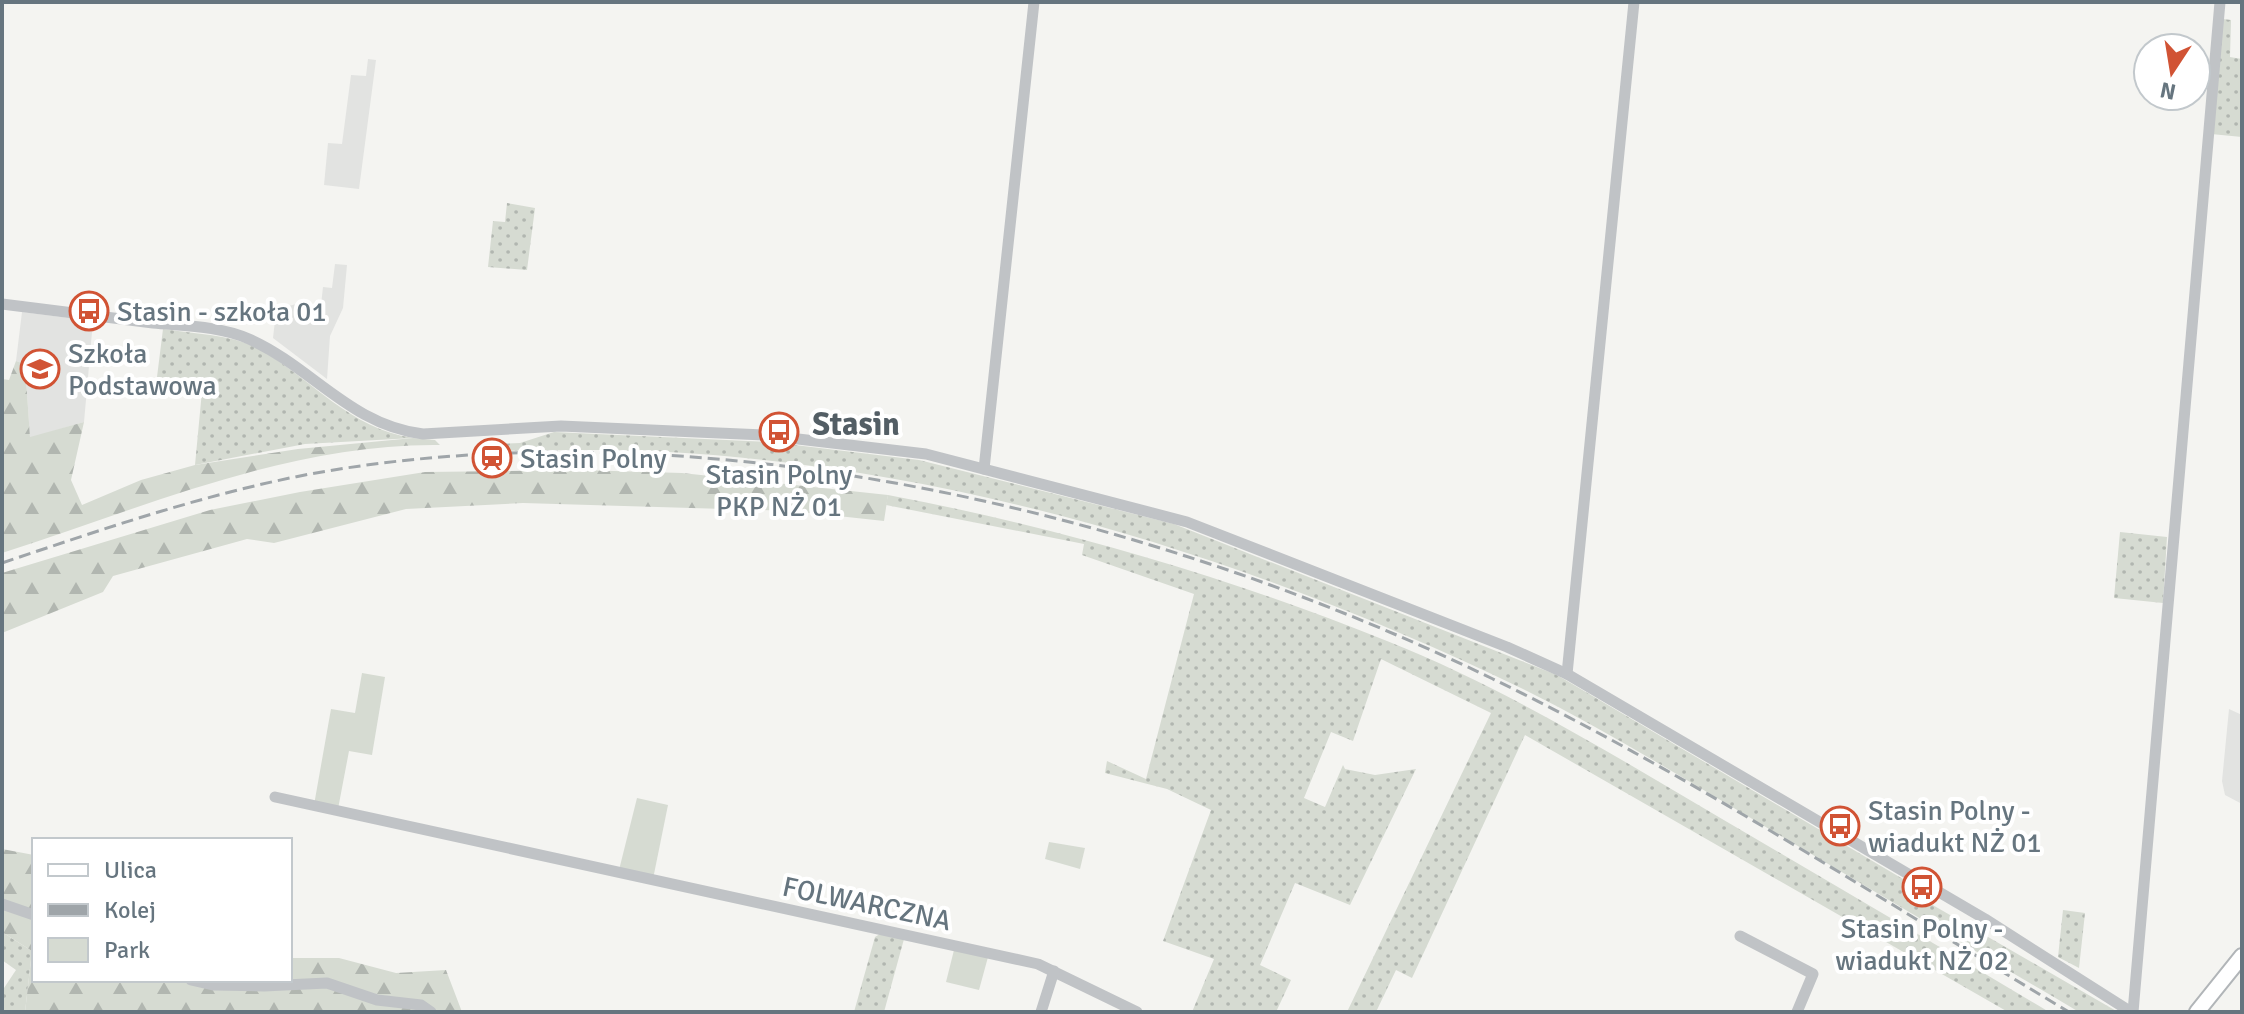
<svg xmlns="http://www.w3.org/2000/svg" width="2244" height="1014" viewBox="0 0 2244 1014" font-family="Signika,sans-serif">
	<defs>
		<pattern id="grass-dots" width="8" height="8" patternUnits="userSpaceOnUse" patternTransform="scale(2)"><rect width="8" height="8" fill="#d6dbd2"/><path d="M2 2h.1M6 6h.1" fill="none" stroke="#b1b6b0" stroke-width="1.8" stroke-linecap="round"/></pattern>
		<pattern id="forest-firs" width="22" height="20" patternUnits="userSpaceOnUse" patternTransform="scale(2)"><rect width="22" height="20" fill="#d6dbd2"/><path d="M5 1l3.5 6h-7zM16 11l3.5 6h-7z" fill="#b1b6b0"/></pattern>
	</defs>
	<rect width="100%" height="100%" fill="#f4f4f1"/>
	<g fill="#e2e3e1">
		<polygon points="368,59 376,60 359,189 324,185 328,143 342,144 351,75 366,76"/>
		<polygon points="335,264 347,265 343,308 330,336 327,379 273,338 276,312 281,308 308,301 307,312 320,314 323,287 332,288"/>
		<polygon points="22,312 93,321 84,422 30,438 25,364 16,361"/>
		<polygon points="2229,709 2242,715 2242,804 2225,795 2222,781"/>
	</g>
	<g fill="url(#grass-dots)">
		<polygon points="2223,19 2231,20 2230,57 2242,59 2242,137 2211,134"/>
		<polygon points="507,203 535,208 527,270 488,267 493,221 505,222"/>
		<path d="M163,329C193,334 232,334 259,349C312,379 350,429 413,438L305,444L195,465L202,391L156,385Z"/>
		<path d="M554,432L770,442L919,460L1174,524L1557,675L1908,882L1905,889L2118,1012H2079C1970,948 1862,884 1754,820C1678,775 1602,728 1523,689C1257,560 965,469 669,452C612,449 554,450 497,451V444L520,443Z"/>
		<path d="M888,495C1058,527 1226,576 1387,641C1503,687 1610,753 1717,816C1828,881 1939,946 2049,1012H2008L1525,735L1412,978L1396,970L1376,1012H1347L1491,713L1381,659L1353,741L1331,732L1304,798L1325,807L1343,765L1345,769L1375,775L1416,769L1350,905L1295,883L1260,965L1291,980L1276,1012H1192L1214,959L1163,941L1211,810L1167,789L1105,773L1107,761L1146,779L1194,594L1082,555L1084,544L886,505Z"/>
		<polygon points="2120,532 2167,537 2163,603 2114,598"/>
		<polygon points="2063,910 2085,913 2079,968 2058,957"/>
		<polygon points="2,932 32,951 25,1012 2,1012 2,991 16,970 2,960"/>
		<polygon points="880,934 904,939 884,1012 854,1012 875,937"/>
	</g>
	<g fill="url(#forest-firs)">
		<path d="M16,361L25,364L30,437L84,422L71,480L82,505L141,480L195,465L298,449L413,438L435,440L440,445C289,443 143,508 2,553V379L9,380Z"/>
		<polygon points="580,470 682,473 888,495 884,521 792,511 523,503 406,509 274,543 247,539 113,576 103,592 2,633 2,573 210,510 300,492 425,472"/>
		<polygon points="2,849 34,855 34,980 290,980 290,958 339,958 396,973 446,970 462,1012 25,1012 32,951 2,932"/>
	</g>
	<g fill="#d6dbd2">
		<polygon points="362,673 385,677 372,755 349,751 338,809 314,805 331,709 355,713"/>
		<polygon points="637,798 668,805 653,879 619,870"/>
		<polygon points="1049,842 1085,848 1080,869 1045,859"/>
		<polygon points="954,950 988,957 979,990 946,982"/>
	</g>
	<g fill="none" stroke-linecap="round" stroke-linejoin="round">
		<g stroke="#b1b5b8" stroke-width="18">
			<polyline id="major" points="2197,1012 2242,956"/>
		</g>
		<g stroke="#c0c3c6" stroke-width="11">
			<path d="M2,304C52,310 103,317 153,323C184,326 220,326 249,339C312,367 350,425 423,434L561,426L764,435L926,454L1187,522L1507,647L1567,674L1985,919L2131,1012"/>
			<polyline points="984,469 1034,2"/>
			<polyline points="1567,674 1634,2"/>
			<polyline points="275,797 1038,964 1137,1012"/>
			<polyline points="2,904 34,915"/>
			<polyline points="1740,936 1813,974 1797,1012"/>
			<polyline points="191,980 213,985 264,986 327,983 377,1000 421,1005 431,1012"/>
			<polyline points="1041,1012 1054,971"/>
			<polyline points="2133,1012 2220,2"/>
		</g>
		<use href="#major" stroke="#fff" stroke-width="14"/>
		<path stroke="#9fa5a9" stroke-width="3" stroke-dasharray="12 6" stroke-linecap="butt" d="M2,563C103,529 205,494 310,474C697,404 1144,510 1493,679C1691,775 1880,899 2069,1012"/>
	</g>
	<defs>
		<g id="bus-ring" transform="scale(2)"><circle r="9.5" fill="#fff" stroke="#d15334" stroke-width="1.5"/><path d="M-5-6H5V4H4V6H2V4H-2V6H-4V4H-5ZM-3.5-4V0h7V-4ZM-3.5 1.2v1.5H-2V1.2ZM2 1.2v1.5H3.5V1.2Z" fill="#d15334"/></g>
		<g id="school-ring" transform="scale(2)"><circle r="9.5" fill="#fff" stroke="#d15334" stroke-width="1.5"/><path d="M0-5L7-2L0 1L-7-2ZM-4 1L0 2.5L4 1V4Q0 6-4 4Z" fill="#d15334"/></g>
		<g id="station-ring" transform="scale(2)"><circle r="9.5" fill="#fff" stroke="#d15334" stroke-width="1.5"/><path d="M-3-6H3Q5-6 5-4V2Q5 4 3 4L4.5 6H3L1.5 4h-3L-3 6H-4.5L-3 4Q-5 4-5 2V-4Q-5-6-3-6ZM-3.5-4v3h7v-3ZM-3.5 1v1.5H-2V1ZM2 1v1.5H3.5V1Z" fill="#d15334"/></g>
	</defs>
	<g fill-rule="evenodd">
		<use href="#bus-ring" x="89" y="311"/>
		<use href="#school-ring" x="40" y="369"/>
		<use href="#bus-ring" x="779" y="432"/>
		<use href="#station-ring" x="492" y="458"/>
		<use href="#bus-ring" x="1840" y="826"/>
		<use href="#bus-ring" x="1922" y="887"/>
	</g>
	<g text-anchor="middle" stroke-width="8" stroke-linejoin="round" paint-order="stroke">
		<g font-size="28" fill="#66757f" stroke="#fff" text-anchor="start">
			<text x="117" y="321">Stasin - szkoła 01</text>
			<text x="68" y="363">Szkoła<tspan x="68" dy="32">Podstawowa</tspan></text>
			<text x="520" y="468">Stasin Polny</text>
			<text x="779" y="484" text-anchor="middle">Stasin Polny<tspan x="779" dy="32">PKP NŻ 01</tspan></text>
			<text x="1868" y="820">Stasin Polny -<tspan x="1868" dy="32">wiadukt NŻ 01</tspan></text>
			<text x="1922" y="938" text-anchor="middle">Stasin Polny -<tspan x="1922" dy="32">wiadukt NŻ 02</tspan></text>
		</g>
		<g font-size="28" fill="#66757f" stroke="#fff">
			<text transform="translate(867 903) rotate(12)" y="10">FOLWARCZNA</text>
		</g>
		<g font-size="32" font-weight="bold" fill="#535e65" stroke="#fff">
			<text x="856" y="435">Stasin</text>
		</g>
	</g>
	<rect width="2244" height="1014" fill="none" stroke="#66757f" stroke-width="8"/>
	<rect x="32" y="838" width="260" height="144" fill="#ffffff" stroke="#c2c8cc" stroke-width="2"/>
	<rect x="48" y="864" width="40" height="12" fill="#ffffff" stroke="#c2c8cc" stroke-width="2"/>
	<text x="104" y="878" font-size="24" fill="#66757f">Ulica</text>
	<rect x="48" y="904" width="40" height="12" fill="#9fa5a9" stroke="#c2c8cc" stroke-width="2"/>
	<text x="104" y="918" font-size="24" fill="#66757f">Kolej</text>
	<rect x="48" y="938" width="40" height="24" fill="#d6dbd2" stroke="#c2c8cc" stroke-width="2"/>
	<text x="104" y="958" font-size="24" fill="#66757f">Park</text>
	<g transform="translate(2172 72) rotate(192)"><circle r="38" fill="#ffffff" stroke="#c2c8cc" stroke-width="2"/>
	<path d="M0-6L14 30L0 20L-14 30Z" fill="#d15334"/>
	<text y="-12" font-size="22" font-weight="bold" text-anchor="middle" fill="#66757f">N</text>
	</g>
</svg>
